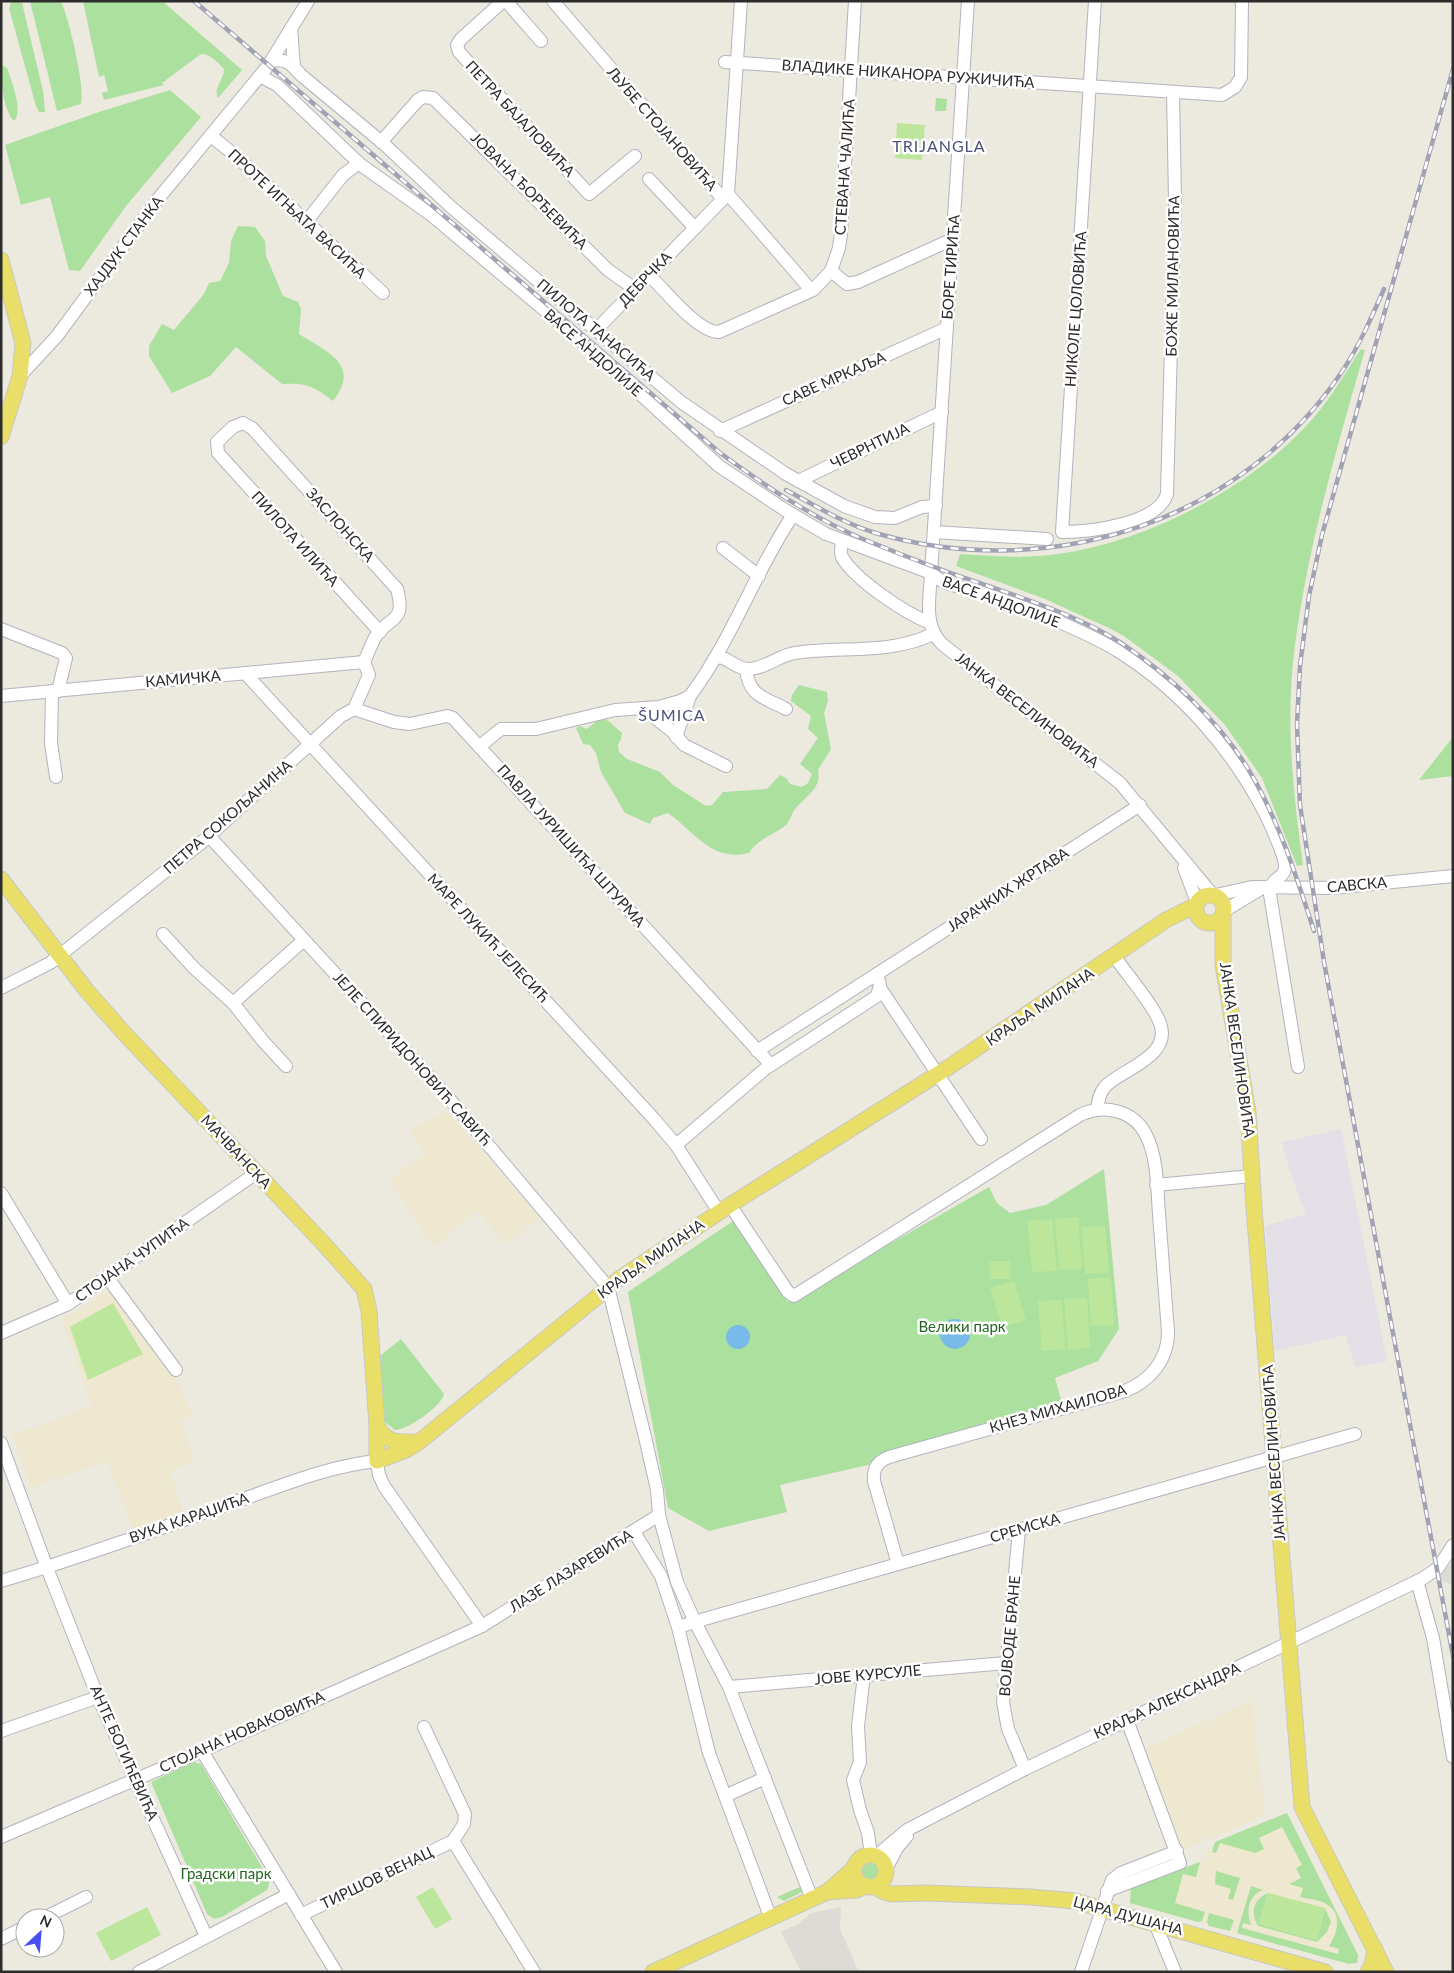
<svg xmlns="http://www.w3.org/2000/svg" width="1454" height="1973" viewBox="0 0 1454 1973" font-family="Lato,sans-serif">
	<rect width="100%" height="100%" fill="#ece9df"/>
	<polygon fill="#e2dfe6" points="1341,1129 1387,1361 1355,1367 1346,1335 1275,1351 1265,1226 1306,1214 1290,1172 1282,1142"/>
	<g fill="#ede8cf">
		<polygon points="447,1111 539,1217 505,1245 478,1211 433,1247 389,1180 424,1154 409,1130"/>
		<polygon points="111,1290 177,1378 192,1416 180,1422 195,1460 169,1471 185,1515 135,1533 107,1461 31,1488 12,1435 92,1406 62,1319"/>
		<polygon points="1252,1699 1265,1815 1179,1852 1142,1751"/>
		<polygon points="1287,1813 1358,1955 1359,1960 1355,1963 1349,1964 1209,1926 1202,1921 1198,1922 1130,1903 1131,1887 1204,1860 1207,1850 1212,1851 1215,1842"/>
	</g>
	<g fill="#abe09e">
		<polygon points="12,1 22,3 43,91 45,112 39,112 36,106 9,8"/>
		<path d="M30,1H61C69,19 85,86 81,104L57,111Z"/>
		<path d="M83,1H162L242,70L218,98C213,88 224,80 224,69C218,63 210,53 201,54L162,83L164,85L104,100L102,93L108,91L104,75L99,77Z"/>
		<path d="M1,61L3,66L7,68C11,79 24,113 14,121C2,108 1,78 1,61Z"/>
		<polygon points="170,90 201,117 126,206 80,271 69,270 50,197 21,205 5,145 99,112"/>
		<polygon points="936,98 947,99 946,111 935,111"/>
		<path d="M238,226L255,227L265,241L266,256L283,296L298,302L301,309L299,334C326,352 362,364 333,401C313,386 307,383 282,384L236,347L210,376L172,393L149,356V346L162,324L174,330L204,294L209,283L220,281L229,263L231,241Z"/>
		<path d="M1361,349L1365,350C1337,447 1308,545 1295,645C1285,719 1293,793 1303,865L1297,866L1262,778L1225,725L1178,676L1124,636L1111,629L1045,599L956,566L960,554C993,556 1026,559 1058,554C1145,542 1247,490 1306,426C1328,403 1344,375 1361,349Z"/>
		<path d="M799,685L827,692L828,701L824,713L831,749L818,770C822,788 807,795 796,808C792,812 790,821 786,825C774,835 757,839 749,853C711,862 695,832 668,813L653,818L650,824L625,813L601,772L596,753L590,745L583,744L576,728L580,726L587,729L598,720L606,719L622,733L621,739L618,745L619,752L627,759L660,772L673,785L706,806L712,805L723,792L767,789L780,775L786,778L790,784L802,787L808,783L812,774L800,764L818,738L808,729L811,716L791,701L792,695Z"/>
		<polygon points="1453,737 1453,776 1419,780"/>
		<polygon points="1104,1169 1119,1329 1098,1361 1055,1378 1063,1407 894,1459 780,1485 787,1512 709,1531 668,1508 628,1292 733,1221 788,1302 989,1187 997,1203 1010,1213 1046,1205"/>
		<path d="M401,1339L444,1394C441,1407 407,1430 395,1430L385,1422L380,1356Z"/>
		<polygon points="193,1762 201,1764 270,1881 267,1890 222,1917 214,1919 207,1914 151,1782"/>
		<path d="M1287,1813L1358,1955L1357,1963L1349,1964L1237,1933L1251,1886L1263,1890C1248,1895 1246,1912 1251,1925L1243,1923L1242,1928L1338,1954L1339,1949L1329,1946C1337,1934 1343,1915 1328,1905C1322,1900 1308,1899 1300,1897L1303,1888L1289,1884L1301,1878L1296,1868L1302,1865L1282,1827L1259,1838L1264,1849L1255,1853L1220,1843L1216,1853L1212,1852L1215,1842Z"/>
		<polygon points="1200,1862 1196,1877 1183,1874 1175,1903 1205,1912 1202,1921 1198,1922 1130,1903 1131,1887"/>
		<circle cx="871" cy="1871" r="9"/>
		<polygon points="1216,1871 1240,1878 1233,1900 1228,1899 1231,1889 1215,1884"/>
		<polygon points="802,1886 802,1892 784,1901 777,1897"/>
		<path d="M1268,1893L1259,1924L1317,1940L1325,1908L1331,1922L1327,1932L1317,1942L1258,1926C1250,1912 1253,1900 1268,1893Z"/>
		<polygon points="1209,1913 1234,1920 1230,1931 1209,1926 1207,1922"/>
	</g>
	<g fill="#bbe69b">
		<polygon points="897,123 925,125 922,160 895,158"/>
		<polygon points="1078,1217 1082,1269 1059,1270 1055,1219"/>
		<polygon points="1052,1219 1057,1271 1032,1272 1027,1220"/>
		<polygon points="1105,1226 1109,1273 1085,1274 1082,1227"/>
		<polygon points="989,1261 1010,1261 1011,1279 990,1279"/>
		<polygon points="1111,1277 1114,1325 1091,1326 1088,1279"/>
		<polygon points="1014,1281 1026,1320 1002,1327 990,1288"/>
		<polygon points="1087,1298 1090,1348 1068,1350 1064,1299"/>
		<polygon points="1062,1300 1065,1349 1042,1351 1038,1301"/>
		<polygon points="113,1303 143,1354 88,1380 70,1327"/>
		<polygon points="433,1887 452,1919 435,1929 416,1897"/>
		<polygon points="1268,1893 1325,1908 1317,1940 1259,1924"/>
		<polygon points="147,1907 161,1935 111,1961 96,1933"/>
	</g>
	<g fill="#dddbd5">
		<polygon points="1453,1562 1453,1585 1439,1580 1439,1576"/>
		<polygon points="841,1907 840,1929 857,1968 862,1972 801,1972 781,1932 798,1924 811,1913"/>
	</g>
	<g fill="#78bae8">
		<circle cx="955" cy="1334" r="15"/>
		<circle cx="738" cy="1337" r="12"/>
	</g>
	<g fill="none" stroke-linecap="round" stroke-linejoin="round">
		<g stroke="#b2b3be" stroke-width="14">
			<g id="minor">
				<polyline points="503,1 461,39 457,45 459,52 589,194 635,156"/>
				<polyline points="506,1 541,41"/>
				<polyline points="553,1 723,199 728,194 811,290"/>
				<path d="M968,1L931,573C930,598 923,625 942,644L1120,783L1212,894"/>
				<path d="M1095,1L1062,532C1090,532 1158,524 1167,494L1175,199L1173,92"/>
				<polyline points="291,28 294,67"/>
				<path d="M271,61C286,58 291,64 301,75L384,144L451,207L681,402L786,474L844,506L875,517L895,518L922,507L936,506"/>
				<polyline points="725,62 1222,95 1235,87 1241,77 1242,1"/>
				<path d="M260,76L277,85L361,165L430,214L591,349L719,466L785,510L826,534L931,573C944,586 963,587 980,592C1001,599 1023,606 1044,615C1068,626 1096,637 1118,651C1182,691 1232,749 1266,815C1271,826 1286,857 1285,868C1284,878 1273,878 1270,888"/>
				<polyline points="211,136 236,156 383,293"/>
				<polyline points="381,142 418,100 423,97 433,98 608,270 635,289"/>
				<polyline points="649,179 695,228"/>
				<polyline points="728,194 741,1"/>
				<polyline points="306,222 343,175 359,163"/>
				<polyline points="831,271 839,248 841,233 855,1"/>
				<path d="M649,275C665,290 697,332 719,332L813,290L831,271L847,284L858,282L953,239"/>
				<polyline points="596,330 723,199"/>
				<polyline points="20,376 57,336 158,199 268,66 308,1"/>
				<polyline points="720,431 947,328"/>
				<polyline points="798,481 942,412"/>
				<polyline points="934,532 1047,539"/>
				<path d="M842,542C841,547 840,552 842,557C855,580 905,613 930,623"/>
				<polyline points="723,548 759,576"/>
				<polyline points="1,629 62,653 66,658 58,691"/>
				<path d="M714,659L720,657C730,660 738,669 748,669C765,669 779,655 795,653C842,646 889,655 933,634"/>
				<path d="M364,662C368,654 371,644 376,636C391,615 406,623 397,589L252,428L243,423L233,427L217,442L218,453L380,632"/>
				<path d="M746,669C749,697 764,697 786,709"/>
				<polyline points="245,673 654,1119 676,1145 719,1212"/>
				<polyline points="52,691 51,743 56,777"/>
				<polyline points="1,696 364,662"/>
				<polyline points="354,709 394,722 410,724 447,716 453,718 771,1065"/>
				<polyline points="354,709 369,675 364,662"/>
				<polyline points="644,709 673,732 684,745 726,766"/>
				<polyline points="676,737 690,696"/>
				<path d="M480,746L501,729H536L615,710L659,707L680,701L690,696C732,640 754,573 793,515"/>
				<polyline points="209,836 447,1096 608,1287 645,1437 657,1490 659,1515 677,1582 695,1622 729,1687 812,1899"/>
				<polyline points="1184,868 1197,902"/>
				<polyline points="1269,888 1298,1067"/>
				<polyline points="1216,895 1252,887 1333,888 1453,876"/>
				<polyline points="1224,911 1262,888"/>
				<polyline points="163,934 194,968 233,1003 263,1041 286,1066"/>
				<polyline points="1,988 50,963 201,843 341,716 354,709"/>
				<polyline points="880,988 981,1139"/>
				<polyline points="233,1003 304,940"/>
				<polyline points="757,1051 1140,805"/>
				<path d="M1097,1109C1098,1102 1099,1094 1104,1088C1118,1070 1173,1058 1160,1023C1153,1004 1127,975 1115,957"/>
				<polyline points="676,1145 765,1069 877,996 880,985 877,974"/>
				<polyline points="1156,1185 1252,1176"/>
				<polyline points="1,1193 68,1304"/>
				<path d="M730,1205L788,1292L794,1296L1080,1115C1104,1104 1134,1110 1146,1135C1158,1158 1157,1189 1159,1214C1162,1253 1165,1293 1168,1332C1168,1360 1150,1381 1125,1391L889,1457C877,1462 873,1468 874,1481L898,1564"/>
				<polyline points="107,1277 176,1370"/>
				<polyline points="1,1333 68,1304 255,1174"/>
				<polyline points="1,1443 47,1568 98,1697 206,1936"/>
				<polyline points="1019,1530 1003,1702 1008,1729 1025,1769"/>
				<polyline points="634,1532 661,1576 678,1627"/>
				<path d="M1,1581C80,1558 158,1529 235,1502C281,1486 328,1466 377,1461L379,1475L384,1486L482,1626"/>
				<polyline points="1417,1581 1433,1638 1453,1757"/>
				<polyline points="694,1622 1355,1434"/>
				<polyline points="695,1622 678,1627 709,1753 771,1919"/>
				<polyline points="864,1675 858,1726 860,1762 853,1780 860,1810 868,1833 871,1855"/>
				<polyline points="729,1687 1006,1663"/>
				<polyline points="424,1727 465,1814 464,1824 453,1841"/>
				<polyline points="1,1731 98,1697"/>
				<polyline points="202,1751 336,1972"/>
				<polyline points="725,1796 765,1778"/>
				<polyline points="1,1837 202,1751 482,1626 659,1515"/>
				<polyline points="876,1856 907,1830 1025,1769 1422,1579 1438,1568 1453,1545"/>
				<polyline points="886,1869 897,1848 907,1836"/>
				<polyline points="1107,1891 1180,1863 1127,1720"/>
				<polyline points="301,1915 453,1841 534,1972"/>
				<polyline points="44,1918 86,1897"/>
				<polyline points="1155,1923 1175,1972"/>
				<polyline points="1,1939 25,1927"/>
				<polyline points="139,1972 289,1894"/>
				<polyline points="1081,1972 1112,1880 1121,1873 1177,1851"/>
			</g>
		</g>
		<g stroke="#c8c8c8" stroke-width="17">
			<g id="major">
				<polyline points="1,260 23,343 20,376 1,437"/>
				<polyline points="1,879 87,991 124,1033 323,1243 364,1289 369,1311 377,1426 377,1461 406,1450 419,1442 619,1279 730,1205 949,1067 1166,920 1196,905"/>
				<circle cx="1210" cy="909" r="14"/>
				<polyline points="1223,916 1223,965 1248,1112 1254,1208 1302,1807 1386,1972"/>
				<path d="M377,1426C387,1444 399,1442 417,1442"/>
				<circle cx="870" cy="1871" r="16"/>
				<polyline points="877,1886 882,1891 891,1894 926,1893 1031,1897 1074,1901 1325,1972"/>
				<polyline points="827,1892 854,1868"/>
				<polyline points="653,1972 827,1892 856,1890 866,1886"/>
				<polyline points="1368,1972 1373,1963 1375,1949"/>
			</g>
		</g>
		<use href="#minor" stroke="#fff" stroke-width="12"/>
		<use href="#major" stroke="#e9de67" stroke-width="15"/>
		<g stroke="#a2a2b5" stroke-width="4.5">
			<g id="rail">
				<path d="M194,1L719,452C764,485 811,517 863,539C904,556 946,572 988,586C1031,601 1083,618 1121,643C1169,675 1216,718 1247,767C1278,818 1296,875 1314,931"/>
				<polyline points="1453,69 1322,535 1309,596 1300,666 1297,724 1300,805 1324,962 1453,1656"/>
				<path d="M786,490C816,506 846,525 879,534C1052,583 1245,521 1345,367C1361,342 1372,316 1384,289"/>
			</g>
		</g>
		<use href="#rail" stroke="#fff" stroke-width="2.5" stroke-dasharray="8" stroke-linecap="butt"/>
	</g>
	<g text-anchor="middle" stroke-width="5" stroke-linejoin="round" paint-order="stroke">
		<g font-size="15" fill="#2c2c2c" stroke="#fff">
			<text transform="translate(908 74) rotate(4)" y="5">ВЛАДИКЕ НИКАНОРА РУЖИЧИЋА</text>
			<text transform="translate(520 119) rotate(47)" y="5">ПЕТРА БАЈАЛОВИЋА</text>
			<text transform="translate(662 129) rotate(49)" y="5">ЉУБЕ СТОЈАНОВИЋА</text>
			<text transform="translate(845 167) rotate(-86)" y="5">СТЕВАНА ЧАЛИЋА</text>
			<text transform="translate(529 191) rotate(45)" y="5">ЈОВАНА ЂОРЂЕВИЋА</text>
			<text transform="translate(297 214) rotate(43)" y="5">ПРОТЕ ИГЊАТА ВАСИЋА</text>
			<text transform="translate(124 246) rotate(-53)" y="5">ХАЈДУК СТАНКА</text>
			<text transform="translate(951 267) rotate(-86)" y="5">БОРЕ ТИРИЋА</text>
			<text transform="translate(1173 276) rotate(-89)" y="5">БОЖЕ МИЛАНОВИЋА</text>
			<text transform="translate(645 279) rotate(-46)" y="5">ДЕБРЧКА</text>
			<text transform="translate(1076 309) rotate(-86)" y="5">НИКОЛЕ ЦОЛОВИЋА</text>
			<text transform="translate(596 330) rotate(40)" y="5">ПИЛОТА ТАНАСИЋА</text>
			<text transform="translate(593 353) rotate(41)" y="5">ВАСЕ АНДОЛИЈЕ</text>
			<text transform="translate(834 379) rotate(-24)" y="5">САВЕ МРКАЉА</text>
			<text transform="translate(870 446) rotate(-26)" y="5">ЧЕВРНТИЈА</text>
			<text transform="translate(340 525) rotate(48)" y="5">ЗАСЛОНСКА</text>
			<text transform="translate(295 539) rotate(48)" y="5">ПИЛОТА ИЛИЋА</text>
			<text transform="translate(1001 602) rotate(20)" y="5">ВАСЕ АНДОЛИЈЕ</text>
			<text transform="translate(183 679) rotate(-5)" y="5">КАМИЧКА</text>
			<text transform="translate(1027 710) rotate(38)" y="5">ЈАНКА ВЕСЕЛИНОВИЋА</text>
			<text transform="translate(228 817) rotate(-41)" y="5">ПЕТРА СОКОЉАНИНА</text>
			<text transform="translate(571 846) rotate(48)" y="5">ПАВЛА ЈУРИШИЋА ШТУРМА</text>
			<text transform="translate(1357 885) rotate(-5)" y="5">САВСКА</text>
			<text transform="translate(1008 890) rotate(-33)" y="5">ЈАРАЧКИХ ЖРТАВА</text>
			<text transform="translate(488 938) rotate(47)" y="5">МАРЕ ЛУКИЋ ЈЕЛЕСИЋ</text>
			<text transform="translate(1040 1007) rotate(-34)" y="5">КРАЉА МИЛАНА</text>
			<text transform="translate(1237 1050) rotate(82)" y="5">ЈАНКА ВЕСЕЛИНОВИЋА</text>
			<text transform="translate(412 1059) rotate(48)" y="5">ЈЕЛЕ СПИРИДОНОВИЋ САВИЋ</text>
			<text transform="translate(236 1152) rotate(47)" y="5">МАЧВАНСКА</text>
			<text transform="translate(651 1259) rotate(-35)" y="5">КРАЉА МИЛАНА</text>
			<text transform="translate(132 1260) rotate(-35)" y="5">СТОЈАНА ЧУПИЋА</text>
			<text transform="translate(1058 1409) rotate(-16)" y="5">КНЕЗ МИХАИЛОВА</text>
			<text transform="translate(1274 1453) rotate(-94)" y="5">ЈАНКА ВЕСЕЛИНОВИЋА</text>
			<text transform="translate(189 1518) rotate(-19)" y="5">ВУКА КАРАЏИЋА</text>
			<text transform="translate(1025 1528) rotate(-16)" y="5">СРЕМСКА</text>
			<text transform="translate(571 1571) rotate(-32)" y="5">ЛАЗЕ ЛАЗАРЕВИЋА</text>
			<text transform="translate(1010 1636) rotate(-85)" y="5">ВОЈВОДЕ БРАНЕ</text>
			<text transform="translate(868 1675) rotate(-5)" y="5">ЈОВЕ КУРСУЛЕ</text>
			<text transform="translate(1167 1701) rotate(-25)" y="5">КРАЉА АЛЕКСАНДРА</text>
			<text transform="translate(242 1732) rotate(-24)" y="5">СТОЈАНА НОВАКОВИЋА</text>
			<text transform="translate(124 1753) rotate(66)" y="5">АНТЕ БОГИЋЕВИЋА</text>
			<text transform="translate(377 1878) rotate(-26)" y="5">ТИРШОВ ВЕНАЦ</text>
			<text transform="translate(1128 1916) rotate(15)" y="5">ЦАРА ДУШАНА</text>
		</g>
		<g font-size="15" fill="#23661f" stroke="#fff">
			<text x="962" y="1332">Велики парк</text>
			<text x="226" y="1879">Градски парк</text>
		</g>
		<g font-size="16" letter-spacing="1" fill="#4e4f7a" stroke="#fff">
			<text x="939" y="152">TRIJANGLA</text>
			<text x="672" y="721">ŠUMICA</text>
		</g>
	</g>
	<rect width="1454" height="1973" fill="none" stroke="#2c2c2c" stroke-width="5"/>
	<g transform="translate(40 1933) rotate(26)"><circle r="24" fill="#ffffff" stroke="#ababab"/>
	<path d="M0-4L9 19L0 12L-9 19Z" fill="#484ef0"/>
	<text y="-8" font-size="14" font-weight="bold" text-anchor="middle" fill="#2c2c2c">N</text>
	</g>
</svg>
